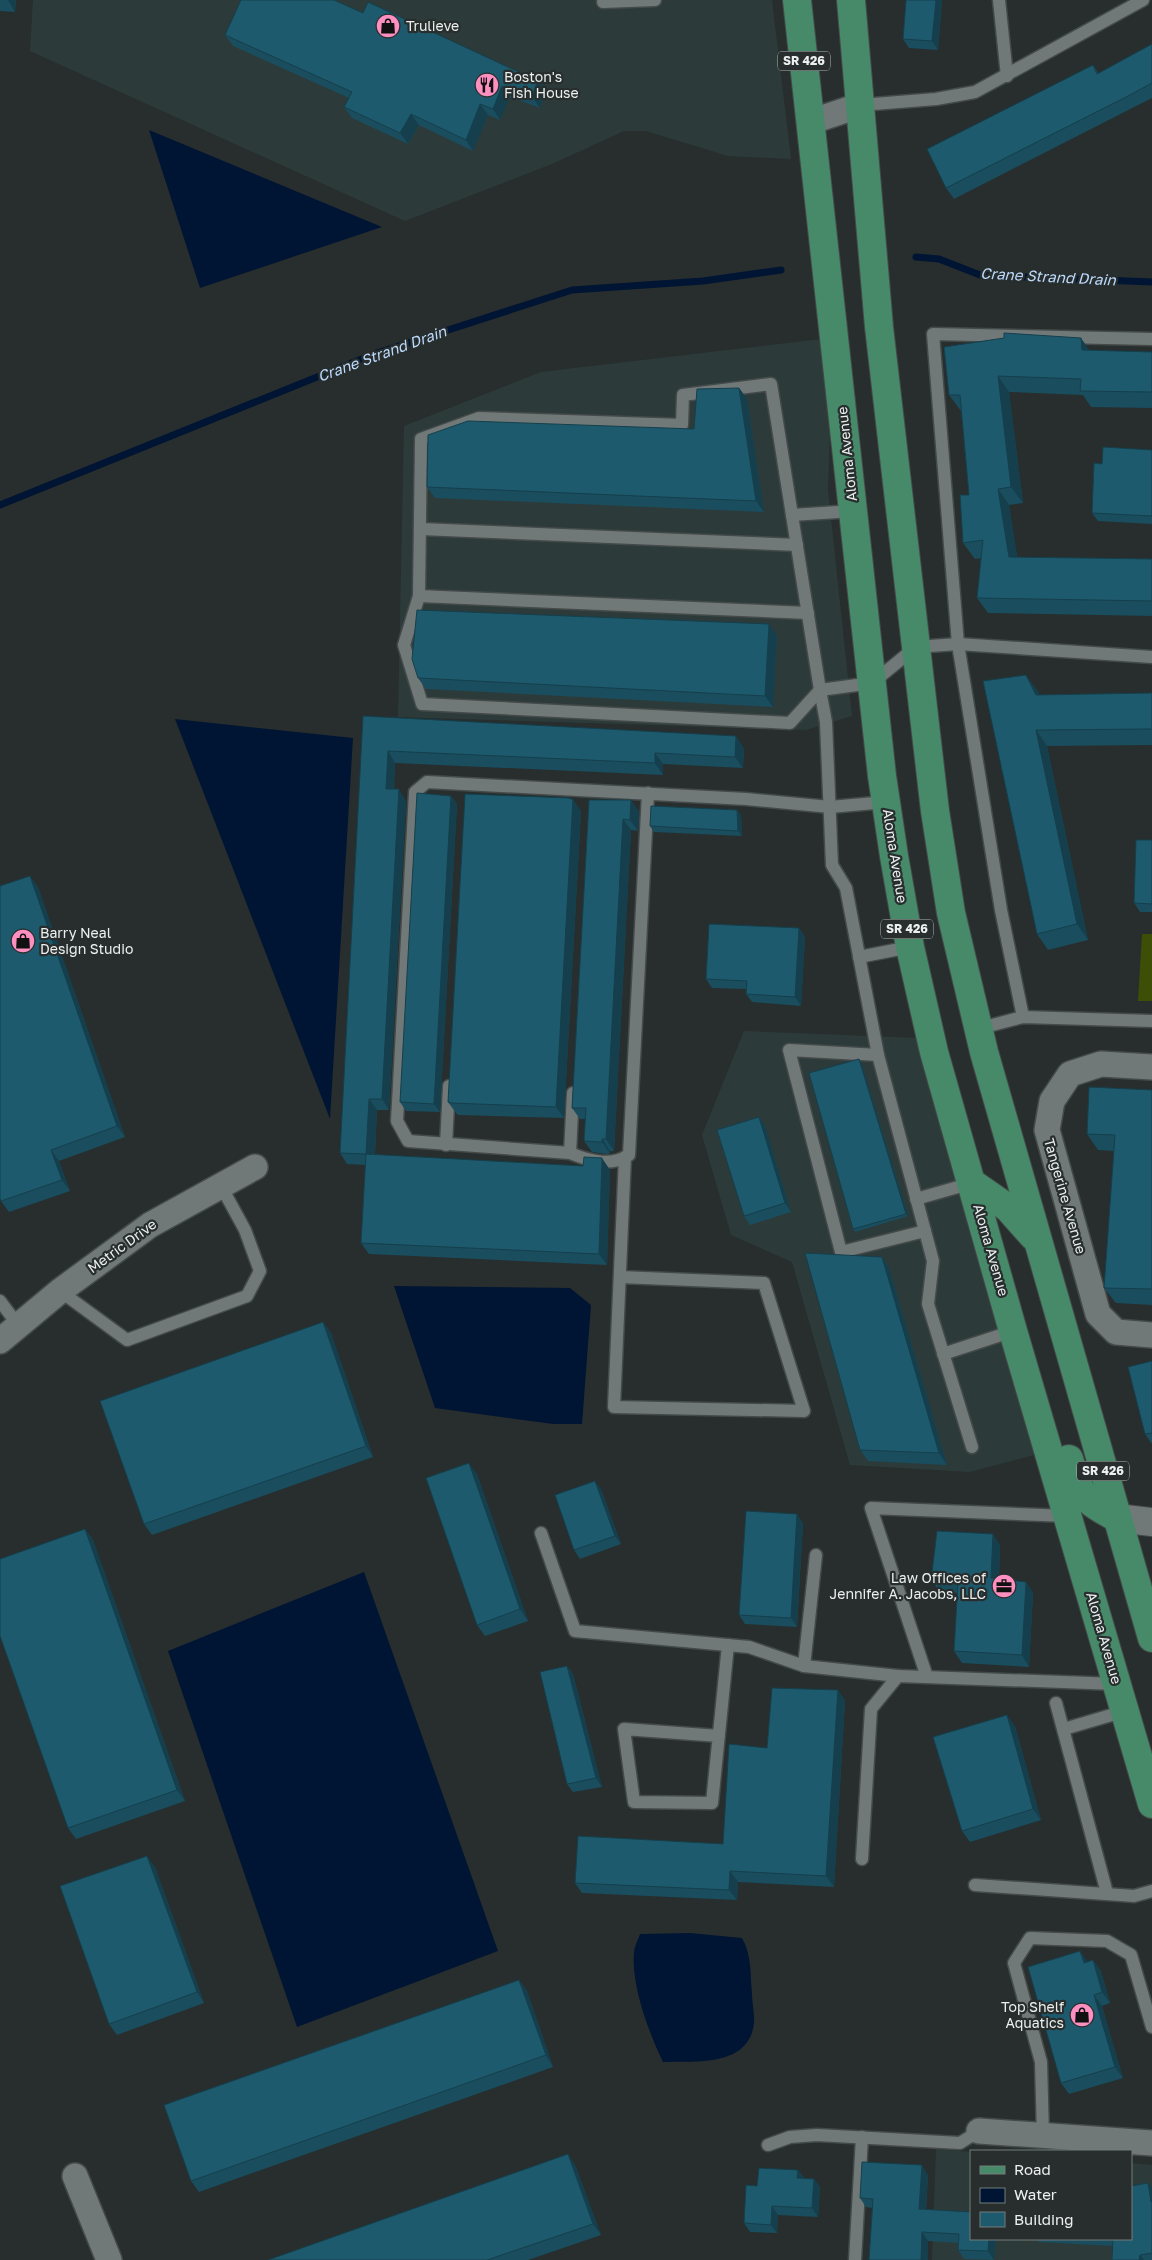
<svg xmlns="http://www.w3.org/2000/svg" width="1152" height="2260" viewBox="0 0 1152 2260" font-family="'Golos Text',sans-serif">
	<rect width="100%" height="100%" fill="#272e2d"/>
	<g fill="#2c3b3a">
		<polygon points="33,0 772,0 791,159 728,156 646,131 624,131 552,164 405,221 30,51"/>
		<polygon points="822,339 830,426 828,490 852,716 806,730 398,717 404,426 541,372"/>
		<polygon points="744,1031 919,1038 1038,1454 970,1472 850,1465 792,1262 731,1235 702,1135"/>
		<polygon points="936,2149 971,2152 971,2239 1131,2239 1131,2163 1152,2165 1152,2260 932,2260"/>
	</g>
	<polygon fill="#3d4f07" points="1142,934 1152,934 1152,1001 1138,1001"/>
	<g fill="#001533">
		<polygon points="149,130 382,227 200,288"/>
		<polygon points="175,719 353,738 330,1119"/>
		<polygon points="394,1286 570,1288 591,1305 582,1424 553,1424 435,1408"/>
		<polygon points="364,1572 498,1951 297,2027 168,1651"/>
		<path d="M690,1933L742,1938C752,1955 750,1975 752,1994C752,2005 756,2019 753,2029C744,2067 693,2061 663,2062C649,2033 631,1985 634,1953C634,1947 638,1940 640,1934Z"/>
	</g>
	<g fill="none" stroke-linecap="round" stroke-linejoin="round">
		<g stroke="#001533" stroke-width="7">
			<polyline points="916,257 939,259 980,275 1152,282"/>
			<polyline points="0,505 374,354 572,290 703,281 781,270"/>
		</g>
		<g stroke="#444a49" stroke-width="15">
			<g id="service">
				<polyline points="999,0 1007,76"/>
				<polyline points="603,2 655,0"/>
				<polyline points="861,105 936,99 975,92 1143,0"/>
				<polyline points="792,515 853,511"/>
				<polyline points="421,529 797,545"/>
				<polyline points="419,596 808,613"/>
				<path d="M648,793L629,1155C611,1167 589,1161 570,1153L408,1141L397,1121L415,792L427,782L746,799L830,807L886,802"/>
				<polyline points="859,957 910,947"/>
				<polyline points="1023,1017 1001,910 958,644 933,334 1152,339"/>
				<polyline points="977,1029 1023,1017 1152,1021"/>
				<polyline points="878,1055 789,1050 841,1252 925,1231"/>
				<polyline points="446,1145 449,1086"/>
				<polyline points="570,1153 573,1093"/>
				<polyline points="916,1199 972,1183"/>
				<path d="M620,1277L764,1283L804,1411L614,1407C617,1324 621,1241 625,1157"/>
				<polyline points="60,1291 127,1340 247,1296 260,1271 245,1230 221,1186"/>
				<polyline points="0,1301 18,1325"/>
				<polyline points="943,1354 1013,1331"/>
				<polyline points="972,1447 928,1304 933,1261 878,1055 846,888 832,865 826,722 820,690 771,384 683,395 682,425 479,418 421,439 419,596 404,645 422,704 790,723 820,690 872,683 916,647 958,644 1152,657"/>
				<polyline points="541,1533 575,1631 749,1647 804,1666"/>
				<polyline points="816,1555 804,1666 898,1676"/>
				<polyline points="927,1677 871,1508 1068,1516"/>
				<polyline points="1056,1703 1107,1893"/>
				<polyline points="1064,1729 1125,1711"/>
				<polyline points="719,1736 624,1729 634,1802 712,1803 728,1645"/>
				<polyline points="862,1859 871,1709 898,1676 1117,1684"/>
				<polyline points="975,1885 1134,1896 1152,1891"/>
				<polyline points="1043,2136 1041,2062 1014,1963 1030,1938 1107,1941 1131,1955 1152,2027"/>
				<polyline points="768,2145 790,2137 817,2135 960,2143 979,2131"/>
				<polyline points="855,2260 862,2137"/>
			</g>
		</g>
		<g stroke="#444a49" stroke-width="28">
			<g id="minor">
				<polyline points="810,122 861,105"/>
				<polyline points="1152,1067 1101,1064 1070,1074 1052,1101 1047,1130 1098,1314 1116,1332 1152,1335"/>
				<polyline points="0,1341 60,1291 150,1225 255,1167"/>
				<polyline points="979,2131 1152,2143"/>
				<polyline points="75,2176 109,2260"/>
			</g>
		</g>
		<g stroke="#444a49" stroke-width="30">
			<polyline id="tertiary" points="1117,1518 1152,1522"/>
		</g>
		<g stroke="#444a49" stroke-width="30">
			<g id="primary">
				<polyline points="797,0 882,776 894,856 910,947 934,1052 1013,1331 1152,1804"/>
				<polyline points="851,0 879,327 935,811 951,913 984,1052 1152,1638"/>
				<polyline points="972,1183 1008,1208 1033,1236"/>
				<path d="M1069,1459C1080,1496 1082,1499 1117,1518"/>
			</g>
		</g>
		<use href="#service" stroke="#717978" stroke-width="12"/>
		<use href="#minor" stroke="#717978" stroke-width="25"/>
		<use href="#tertiary" stroke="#717978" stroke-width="28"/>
		<use href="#primary" stroke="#468a6a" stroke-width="28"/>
	</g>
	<g fill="#1a4d5e">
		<polygon points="0,0 16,0 15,12 0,11"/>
		<polygon points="906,0 942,0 938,50 909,48 903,39"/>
		<polygon points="225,35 546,91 540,108 510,97 500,120 488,115 473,151 419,125 408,144 352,118 344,107 349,98 233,46"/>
		<polygon points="1152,44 1152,98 954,199 946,188 1093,65 1099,74"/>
		<polygon points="944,347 1152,352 1152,408 1091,407 1083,395 1009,392 1023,503 1009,505 1017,558 1152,559 1152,616 988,613 977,598 981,558 975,559 963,543 969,495 961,411 949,395"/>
		<polygon points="739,388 747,399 764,512 435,498 427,487 694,429"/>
		<polygon points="1152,450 1152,524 1098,521 1092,513"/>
		<polygon points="777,635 773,707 426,689 418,678"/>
		<polygon points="983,681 1038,691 1039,695 1152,693 1152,745 1047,746 1088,940 1048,950 1037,934"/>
		<polygon points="363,716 744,748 743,768 663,764 663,775 395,763 394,789 406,801 389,1110 377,1110 375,1155 610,1170 607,1265 369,1254 361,1243 366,1165 347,1164 340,1153"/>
		<polygon points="451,796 457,804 440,1112 406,1111 400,1102"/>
		<polygon points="570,798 581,811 564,1118 458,1115 456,1113 448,1102"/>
		<polygon points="589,800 639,811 638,831 631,830 614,1151 610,1151 610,1153 607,1154 592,1152 584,1141 586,1119 580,1119 572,1108"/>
		<polygon points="737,810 741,815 742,836 654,832 650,826"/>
		<polygon points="1152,840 1152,912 1140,912 1134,903"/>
		<polygon points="30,876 38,887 125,1137 59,1161 70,1191 9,1212 1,1201"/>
		<polygon points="799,928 805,937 801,1006 752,1002 746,994 746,989 712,988 706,979"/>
		<polygon points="861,1062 908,1216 855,1232 853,1229"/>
		<polygon points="1152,1090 1152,1305 1116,1303 1104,1288 1114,1151 1098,1150 1087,1134"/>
		<polygon points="759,1117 765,1126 791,1212 750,1225 744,1216"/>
		<polygon points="882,1257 889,1268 947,1465 868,1461 860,1450"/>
		<polygon points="323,1322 331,1333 373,1457 152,1535 144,1524"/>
		<polygon points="1152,1361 1152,1443 1151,1443 1145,1434"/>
		<polygon points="477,1474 528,1621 485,1636 477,1625"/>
		<polygon points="601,1489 621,1544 580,1559 574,1550"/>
		<polygon points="803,1523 797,1627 745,1624 739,1615"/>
		<polygon points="85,1529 93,1540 185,1801 76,1839 68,1828"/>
		<polygon points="1000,1545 999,1579 1026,1582 1033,1593 1029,1667 962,1663 954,1651 958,1593 939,1591 931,1580"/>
		<polygon points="567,1666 573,1674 602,1787 573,1792 567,1784"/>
		<polygon points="838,1690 845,1701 834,1887 738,1882 737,1900 582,1893 575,1883 723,1844 767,1748"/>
		<polygon points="1015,1726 1041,1820 970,1842 962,1831"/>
		<polygon points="155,1867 204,2003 117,2035 109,2024"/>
		<polygon points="1080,1951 1087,1962 1093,1960 1101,1971 1110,2003 1102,2006 1123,2078 1069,2094 1061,2083"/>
		<polygon points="519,1980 527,1991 553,2067 199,2192 191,2181"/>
		<polygon points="575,2165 601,2235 528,2260 268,2260"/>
		<polygon points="798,2170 804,2178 814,2179 820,2187 818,2217 778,2215 777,2233 750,2232 744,2223 757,2186"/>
		<polygon points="928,2175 926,2210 971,2239 996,2239 994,2260 964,2259 958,2250 958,2243 928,2241 928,2260 869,2260 872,2208 866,2207 860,2198"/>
		<polygon points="1148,2183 1152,2188 1152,2260 1112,2260 1113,2246 1039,2242 1037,2239 1131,2239"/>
	</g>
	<g fill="#153f4c">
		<polygon points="8,0 16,0 15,12"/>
		<polygon points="936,0 942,0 938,50 932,41"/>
		<polygon points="538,80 546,91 540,108 532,97"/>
		<polygon points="502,86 510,97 500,120 493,109"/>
		<polygon points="480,104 488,115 473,151 466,140"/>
		<polygon points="411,114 419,125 408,144 400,133"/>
		<polygon points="1081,338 1092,354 1082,350"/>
		<polygon points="998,376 1009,392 1023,503 1011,487"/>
		<polygon points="739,388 747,399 764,512 756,501"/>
		<polygon points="998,489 1009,505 1020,573 1009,557"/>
		<polygon points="769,624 777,635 773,707 765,696"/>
		<polygon points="1026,675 1038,691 1047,711 1036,695"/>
		<polygon points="1036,730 1047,746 1088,940 1077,924"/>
		<polygon points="736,736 744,748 743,768 735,757"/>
		<polygon points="388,751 395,763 393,800 386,789"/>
		<polygon points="655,753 663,764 663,775 655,763"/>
		<polygon points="399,789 406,801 389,1110 382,1099"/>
		<polygon points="451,796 457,804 440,1112 434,1104"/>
		<polygon points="570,798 573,801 573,799 581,811 564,1118 556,1107"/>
		<polygon points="631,800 639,811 638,831 630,820"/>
		<polygon points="737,810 741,815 742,836 738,831"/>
		<polygon points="623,819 631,830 614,1151 606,1139"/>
		<polygon points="30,876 38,887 125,1137 117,1126"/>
		<polygon points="799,928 805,937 801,1006 795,997"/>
		<polygon points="859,1059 861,1062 908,1216 906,1214"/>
		<polygon points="369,1099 377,1110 374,1166 366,1154"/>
		<polygon points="759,1117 765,1126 791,1212 785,1203"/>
		<polygon points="602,1139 610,1151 610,1153 602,1142"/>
		<polygon points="51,1150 59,1161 70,1191 62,1180"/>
		<polygon points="602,1158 610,1170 607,1265 599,1254"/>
		<polygon points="882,1257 889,1268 947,1465 939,1453"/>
		<polygon points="323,1322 331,1333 373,1457 366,1446"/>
		<polygon points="469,1463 477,1474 528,1621 520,1609"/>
		<polygon points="595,1481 601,1489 621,1544 615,1536"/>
		<polygon points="797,1514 803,1523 797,1627 791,1618"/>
		<polygon points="85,1529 93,1540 185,1801 177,1790"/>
		<polygon points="993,1534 1000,1545 998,1590 991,1578"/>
		<polygon points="1026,1582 1033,1593 1029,1667 1022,1655"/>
		<polygon points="567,1666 573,1674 602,1787 596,1778"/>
		<polygon points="838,1690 845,1701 834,1887 826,1876"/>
		<polygon points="1007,1715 1015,1726 1041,1820 1033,1809"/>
		<polygon points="147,1856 155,1867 204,2003 197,1992"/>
		<polygon points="730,1871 738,1882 737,1900 729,1890"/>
		<polygon points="1080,1951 1088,1962 1084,1963"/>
		<polygon points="1093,1960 1101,1971 1110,2003 1102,1992"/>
		<polygon points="519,1980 527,1991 553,2067 546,2055"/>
		<polygon points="1094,1995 1102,2006 1123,2078 1115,2067"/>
		<polygon points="568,2154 575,2165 601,2235 593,2224"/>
		<polygon points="922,2165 928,2175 925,2218 919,2209"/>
		<polygon points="798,2170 804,2179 797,2178"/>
		<polygon points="814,2179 820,2187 818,2217 812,2208"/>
		<polygon points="1148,2183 1152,2188 1152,2204 1151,2202"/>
		<polygon points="772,2206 778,2215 777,2233 771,2225"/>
		<polygon points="922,2232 928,2241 928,2260 921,2260"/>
		<polygon points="989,2239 996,2239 994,2260 988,2251"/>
		<polygon points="1140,2255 1144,2260 1139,2260"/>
	</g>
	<g fill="#1e5a6d" stroke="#153f4c">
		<polygon points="241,0 334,0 363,13 368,2 510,68 538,80 532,97 502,86 493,109 480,104 466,140 411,114 400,133 344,107 352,92 225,35"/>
		<polygon points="906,0 936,0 932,41 903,39"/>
		<polygon points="1152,44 1152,83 1128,96 946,188 927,149 1093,65 1097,74"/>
		<polygon points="1004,333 1081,338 1082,350 1152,352 1152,392 1080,391 1081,379 998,376 1011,487 998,489 1009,557 1152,559 1152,601 977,598 983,540 963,543 960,495 969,495 960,395 949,395 944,347 1004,338"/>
		<polygon points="739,388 756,501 427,487 428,435 468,421 694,429 697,389"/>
		<polygon points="1103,447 1152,450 1152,516 1092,513 1094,463 1102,464"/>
		<polygon points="417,610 769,624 765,696 418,678 412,659"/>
		<polygon points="1026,675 1036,695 1152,693 1152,729 1036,730 1077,924 1037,934 983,681"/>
		<polygon points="363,716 736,736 735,757 655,753 655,763 388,751 386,789 399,789 382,1099 369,1099 366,1154 340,1153"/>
		<polygon points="417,793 451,796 434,1104 400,1102"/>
		<polygon points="465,794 570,798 570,799 573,799 556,1107 451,1103 448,1102"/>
		<polygon points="589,800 631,800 630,820 623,819 606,1139 602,1139 602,1142 599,1142 584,1141 586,1108 572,1108"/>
		<polygon points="651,806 737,810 738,831 650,826"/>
		<polygon points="1136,840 1152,840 1152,904 1134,903"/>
		<polygon points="30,876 117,1126 51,1150 62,1180 1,1201 0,1198 0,886"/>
		<polygon points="709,924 799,928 795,997 746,994 747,981 706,979"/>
		<polygon points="859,1059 906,1214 853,1229 809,1073"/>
		<polygon points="1089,1087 1152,1090 1152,1289 1104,1288 1115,1135 1087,1134"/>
		<polygon points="759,1117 785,1203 744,1216 717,1130"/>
		<polygon points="366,1154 583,1166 584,1157 602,1158 599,1254 361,1243"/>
		<polygon points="805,1253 882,1257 939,1453 860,1450"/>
		<polygon points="323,1322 366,1446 144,1524 100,1401"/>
		<polygon points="1152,1361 1152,1433 1145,1434 1128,1367"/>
		<polygon points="469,1463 520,1609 477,1625 426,1478"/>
		<polygon points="595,1481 615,1536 574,1550 555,1495"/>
		<polygon points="746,1511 797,1514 791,1618 739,1615"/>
		<polygon points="85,1529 177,1790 68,1828 0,1636 0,1559"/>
		<polygon points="937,1531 993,1534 991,1578 1026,1582 1022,1655 954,1651 958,1582 931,1580"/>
		<polygon points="567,1666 596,1778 567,1784 540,1672"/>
		<polygon points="772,1688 838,1690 826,1876 730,1871 729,1890 575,1883 578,1836 723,1844 729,1744 767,1748"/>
		<polygon points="1007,1715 1033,1809 962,1831 933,1737"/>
		<polygon points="147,1856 197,1992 109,2024 60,1886"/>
		<polygon points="1080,1951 1084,1963 1093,1960 1102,1992 1094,1995 1115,2067 1061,2083 1028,1967"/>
		<polygon points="519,1980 546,2055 191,2181 164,2105"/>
		<polygon points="568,2154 593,2224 487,2260 268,2260"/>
		<polygon points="862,2162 922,2165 919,2209 971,2212 971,2239 989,2239 988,2251 958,2250 959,2234 922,2232 921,2260 869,2260 873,2199 860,2198"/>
		<polygon points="759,2168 798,2170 797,2178 814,2179 812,2208 772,2206 771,2225 744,2223 746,2185 757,2186"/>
		<polygon points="1148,2183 1151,2202 1152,2201 1152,2253 1140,2255 1139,2260 1112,2260 1113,2239 1131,2239 1131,2186"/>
	</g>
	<defs>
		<g id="shop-disc" transform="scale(1.25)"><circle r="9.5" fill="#fd8fc1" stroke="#272e2d"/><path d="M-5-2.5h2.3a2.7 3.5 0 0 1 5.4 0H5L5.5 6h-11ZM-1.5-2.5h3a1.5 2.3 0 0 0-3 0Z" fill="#111"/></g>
		<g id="restaurant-disc" transform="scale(1.25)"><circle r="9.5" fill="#fd8fc1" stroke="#272e2d"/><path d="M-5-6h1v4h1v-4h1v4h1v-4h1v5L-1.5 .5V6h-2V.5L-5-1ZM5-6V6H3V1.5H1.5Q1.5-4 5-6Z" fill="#111"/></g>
		<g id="office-disc" transform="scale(1.25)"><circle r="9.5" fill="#fd8fc1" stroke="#272e2d"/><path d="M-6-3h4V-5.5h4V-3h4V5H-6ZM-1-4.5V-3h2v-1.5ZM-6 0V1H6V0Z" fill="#111"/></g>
	</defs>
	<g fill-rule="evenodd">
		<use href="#shop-disc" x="388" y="26"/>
		<use href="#restaurant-disc" x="487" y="85"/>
		<use href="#shop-disc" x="23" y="941"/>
		<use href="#office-disc" x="1004" y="1586"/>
		<use href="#shop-disc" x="1082" y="2015"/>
	</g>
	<g text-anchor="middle" stroke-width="4.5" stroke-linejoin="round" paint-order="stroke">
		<g fill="#272e2d" stroke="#b0b6b5" stroke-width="1">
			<rect x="778" y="51.5" width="52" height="19" rx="4"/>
			<rect x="881" y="919.5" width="52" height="19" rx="4"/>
			<rect x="1077" y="1461.5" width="52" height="19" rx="4"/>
		</g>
		<g font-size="12" font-weight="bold" fill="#ebf0ef">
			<text x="804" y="65">SR 426</text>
			<text x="907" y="933">SR 426</text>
			<text x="1103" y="1475">SR 426</text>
		</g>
		<g font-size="14" fill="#ebf0ef" stroke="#272e2d" text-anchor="start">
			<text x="406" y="31">Trulieve</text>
			<text x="504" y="82">Boston's<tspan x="504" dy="16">Fish House</tspan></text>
			<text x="40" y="938">Barry Neal<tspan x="40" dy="16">Design Studio</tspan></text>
			<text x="986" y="1583" text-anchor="end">Law Offices of<tspan x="986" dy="16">Jennifer A. Jacobs, LLC</tspan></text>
			<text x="1064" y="2012" text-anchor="end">Top Shelf<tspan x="1064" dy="16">Aquatics</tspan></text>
		</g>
		<g font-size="14" fill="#ebf0ef" stroke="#272e2d">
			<text transform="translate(847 454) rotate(-96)" y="5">Aloma Avenue</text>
			<text transform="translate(895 856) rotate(81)" y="5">Aloma Avenue</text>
			<text transform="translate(1065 1196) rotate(74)" y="5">Tangerine Avenue</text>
			<text transform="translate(122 1246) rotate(-36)" y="5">Metric Drive</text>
			<text transform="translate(991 1250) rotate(74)" y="5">Aloma Avenue</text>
			<text transform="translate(1104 1638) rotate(74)" y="5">Aloma Avenue</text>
		</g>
		<g font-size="15" font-style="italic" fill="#bdd9fc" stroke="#272e2d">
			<text transform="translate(1048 277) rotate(3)" y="5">Crane Strand Drain</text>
			<text transform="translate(382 354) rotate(-20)" y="5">Crane Strand Drain</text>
		</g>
	</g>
	<rect x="970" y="2150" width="162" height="90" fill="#272e2d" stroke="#757c7b"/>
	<rect x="980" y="2166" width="25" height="8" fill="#468a6a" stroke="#757c7b"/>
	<text x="1014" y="2175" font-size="15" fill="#ebf0ef">Road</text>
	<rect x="980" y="2188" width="25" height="15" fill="#001533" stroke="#757c7b"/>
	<text x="1014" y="2200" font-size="15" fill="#ebf0ef">Water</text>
	<rect x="980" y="2212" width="25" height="15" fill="#1e5a6d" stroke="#757c7b"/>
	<text x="1014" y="2225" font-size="15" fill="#ebf0ef">Building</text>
</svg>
